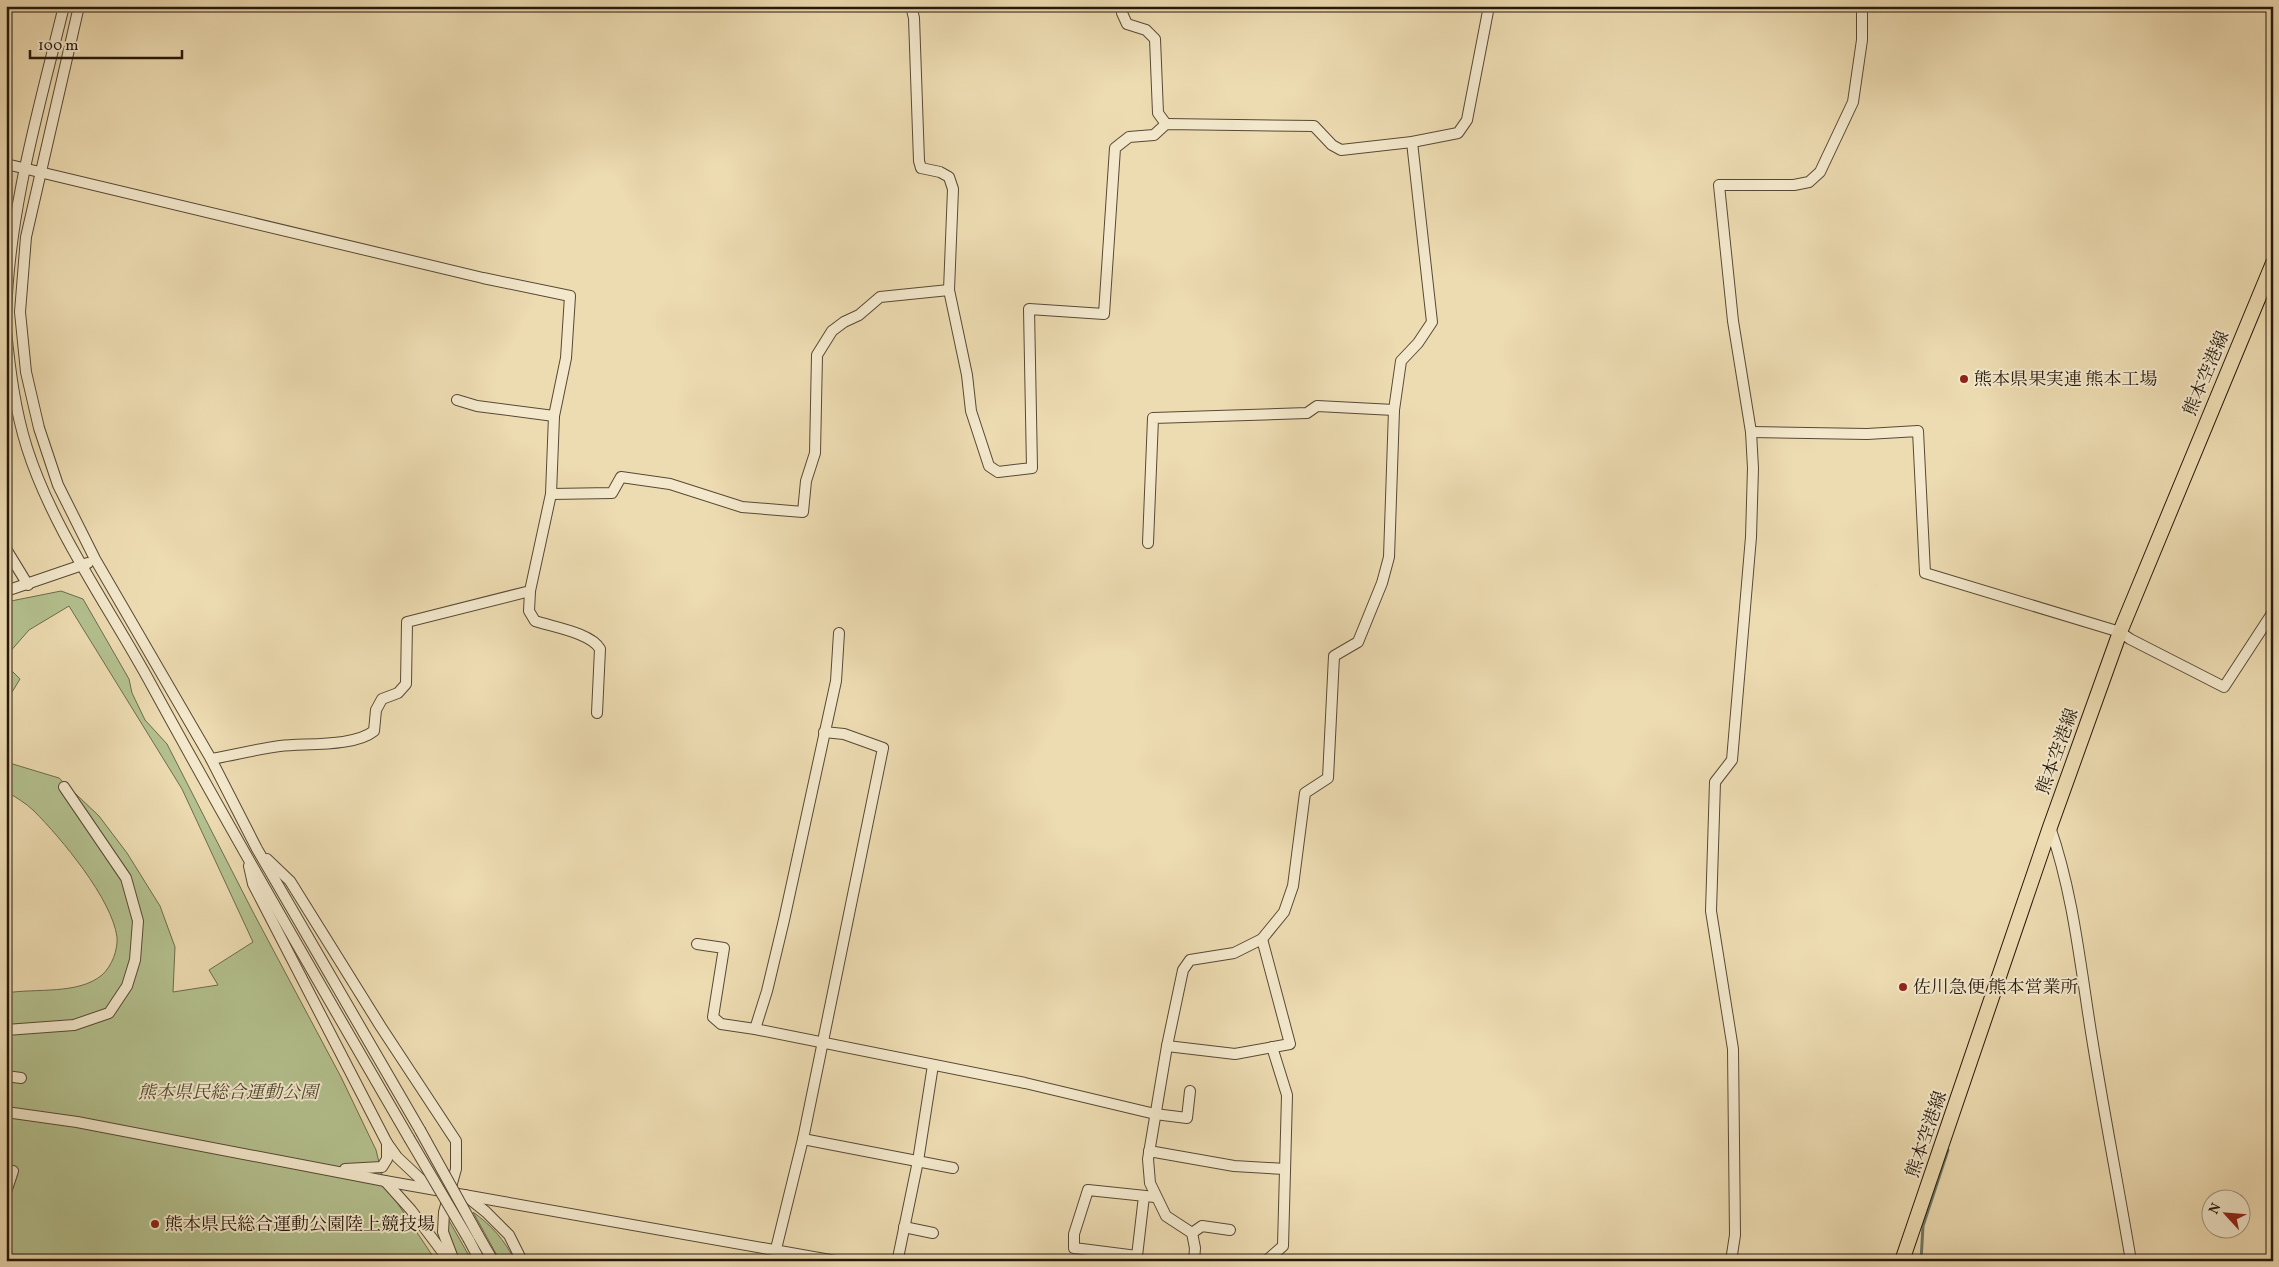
<svg xmlns="http://www.w3.org/2000/svg" width="2279" height="1267" viewBox="0 0 2279 1267" font-family="Vollkorn,'Noto Serif JP',serif">
	<rect width="100%" height="100%" fill="#eddbb1"/>
	<filter id="stains"><feTurbulence type="fractalNoise" baseFrequency=".004" numOctaves="4"/><feColorMatrix values="0 0 0 0 .2 0 0 0 0 .09 0 0 0 0 .02 0 0 0 .5 -.17"/></filter>
	<radialGradient id="worn" r=".72"><stop offset=".6" stop-color="#630" stop-opacity="0"/><stop offset="1" stop-color="#630" stop-opacity=".3"/></radialGradient>
	<g fill="#b4c18f" stroke="#6d6c4e">
		<path d="M61,591L83,599L129,679L132,693L145,720L167,744L253,912L341,1077L376,1150L384,1183L436,1261H6V993C36,988 78,995 102,975C112,966 118,950 117,937C112,899 61,838 34,811C26,803 15,797 6,791V762L59,778L99,816L127,853L160,906L175,947L173,992L218,985L209,970L253,942L182,789L69,606L29,630L8,654V667L20,679L6,702V602Z"/>
		<path d="M473,1212C492,1226 504,1239 515,1261H500Z"/>
		<path d="M447,1217L472,1261H460C450,1244 447,1237 447,1217Z"/>
	</g>
	<g fill="none" stroke-linecap="round" stroke-linejoin="round">
		<polyline stroke="#6c7a69" stroke-width="3" points="1921,1261 1923,1226 1948,1150"/>
		<g stroke="#584935" stroke-width="12">
			<g id="minor">
				<polyline points="79,6 26,237 20,312 26,372 39,428 58,485 95,559 211,759 257,849 420,1130"/>
				<polyline points="911,6 914,18 919,161 921,168 940,172 949,177 953,189 949,290 967,375 971,411 989,466 998,472 1032,468 1029,309 1104,314 1115,148 1129,137 1154,135 1166,124 1314,126 1332,145 1341,150 1412,142 1458,133 1467,120 1489,6"/>
				<polyline points="1122,6 1122,13 1127,24 1146,30 1155,39 1158,113 1166,124"/>
				<path d="M6,164L483,278L570,296L566,358L554,416L551,494L530,591L407,622L406,684L398,693L382,699L376,710L374,731C354,747 306,743 280,746C257,749 234,755 211,759"/>
				<path d="M6,315C9,210 39,108 64,6"/>
				<path d="M6,331C10,370 15,410 27,448C53,530 111,610 152,686C235,838 322,988 409,1138"/>
				<polyline points="457,400 477,406 554,416"/>
				<polyline points="1751,432 1867,434 1918,431 1925,573 2120,632 2130,639 2224,687 2273,612"/>
				<polyline points="551,494 612,493 621,477 670,484 742,507 803,512 806,481 815,453 817,355 832,331 844,322 859,315 880,297 949,290"/>
				<polyline points="1148,543 1153,418 1307,413 1317,406 1394,410"/>
				<polyline points="6,549 28,585"/>
				<polyline points="6,591 88,563"/>
				<path d="M530,591L529,611L535,621C553,627 591,633 600,649L597,713"/>
				<path d="M2050,827C2073,893 2080,963 2091,1032C2103,1108 2118,1184 2131,1261"/>
				<polyline points="267,859 290,881 381,1027 456,1141 456,1169 444,1212 443,1232 454,1261"/>
				<polyline points="249,866 253,884 387,1143 387,1159 382,1167 345,1169"/>
				<polyline points="697,944 724,948 713,1017 721,1024 755,1029 1025,1083 1155,1114 1187,1118 1190,1091"/>
				<polyline points="755,1029 767,991 784,920 836,681 839,633"/>
				<polyline points="6,1030 74,1025 109,1013 127,986 135,960 138,921 126,878 64,787"/>
				<polyline points="1167,1046 1235,1054 1290,1044 1262,939"/>
				<polyline points="6,1076 21,1078"/>
				<polyline points="6,1112 77,1122 385,1181 836,1261"/>
				<polyline points="803,1139 953,1168"/>
				<polyline points="387,1143 397,1157 431,1189"/>
				<polyline points="1149,1151 1234,1166 1285,1169"/>
				<polyline points="385,1181 411,1210 447,1258"/>
				<polyline points="6,1192 13,1171"/>
				<polyline points="465,1195 486,1212 509,1235 522,1261"/>
				<polyline points="1144,1196 1137,1256 1074,1248 1074,1234 1088,1190 1155,1197"/>
				<polyline points="904,1227 933,1233"/>
				<polyline points="1192,1233 1202,1226 1230,1230"/>
				<polyline points="478,1235 493,1261"/>
				<polyline points="469,1240 480,1261"/>
				<polyline points="776,1249 803,1139 883,748 844,734 824,732"/>
				<polyline points="898,1258 918,1161 933,1065"/>
				<polyline points="1194,1261 1195,1248 1192,1233 1166,1216 1150,1183 1148,1159 1167,1046 1183,970 1190,960 1234,953 1262,939 1284,912 1293,886 1305,793 1328,778 1334,656 1358,642 1382,583 1389,557 1394,410 1401,361 1418,343 1432,322 1412,142"/>
				<polyline points="1266,1261 1283,1246 1287,1095 1272,1047"/>
				<polyline points="1731,1261 1735,1235 1733,1049 1711,911 1715,782 1732,760 1751,537 1753,468 1751,432 1733,321 1719,185 1794,185 1809,182 1820,172 1853,102 1862,40 1862,6"/>
			</g>
		</g>
		<g stroke="#26180c" stroke-width="16">
			<polyline id="major" points="1902,1261 2050,827 2120,632 2273,263"/>
		</g>
		<use href="#minor" stroke="#f3e8cc" stroke-width="10"/>
		<use href="#major" stroke="#eddbb1" stroke-width="14"/>
		<g stroke="#584935" stroke-width="12" stroke-linecap="butt">
			<g id="minor-bridge">
				<polyline points="420,1130 478,1235"/>
				<polyline points="409,1138 469,1240"/>
			</g>
		</g>
		<use href="#minor-bridge" stroke="#f3e8cc" stroke-width="10"/>
	</g>
	<g fill="#8f2418" stroke="#f3e8cc" stroke-width="2">
		<circle cx="1964" cy="379" r="5"/>
		<circle cx="1903" cy="987" r="5"/>
		<circle cx="155" cy="1224" r="5"/>
	</g>
	<g text-anchor="middle" stroke-width="4" stroke-linejoin="round" paint-order="stroke">
		<g font-size="18" fill="#26180c" stroke="#f3e8cc">
			<text transform="translate(2206 373) rotate(-67)" y="6">熊本空港線</text>
			<text transform="translate(2057 751) rotate(-70)" y="6">熊本空港線</text>
			<text transform="translate(1926 1134) rotate(-71)" y="6">熊本空港線</text>
		</g>
		<g font-size="18" fill="#26180c" stroke="#f3e8cc" text-anchor="start">
			<text x="1974" y="385">熊本県果実連 熊本工場</text>
			<text x="1913" y="993">佐川急便 熊本営業所</text>
			<text x="165" y="1230">熊本県民総合運動公園陸上競技場</text>
		</g>
		<g font-size="18" font-style="italic" fill="#514b33" stroke="#f3e8cc">
			<text x="228" y="1098">熊本県民総合運動公園</text>
		</g>
	</g>
	<rect width="2279" height="1267" fill="none" stroke="#eddbb1" stroke-width="25"/>
	<rect x="8" y="8" width="2264" height="1252" fill="none" stroke="#26180c" stroke-width="2.5"/>
	<rect x="12" y="12" width="2254" height="1242" fill="none" stroke="#26180c"/>
	<g transform="translate(2226 1214) rotate(296)"><circle r="24" fill="#f3e8cc" stroke="#a1957f"/>
	<path d="M0-4L9 19L0 12L-9 19Z" fill="#8f2418"/>
	<text y="-8" font-size="14" font-weight="bold" text-anchor="middle" fill="#26180c">N</text>
	</g>
	<path d="M30 50v8h152v-8" fill="none" stroke="#26180c" stroke-width="2.5"/>
	<text x="38" y="50" font-size="15" fill="#26180c" stroke="#f3e8cc" stroke-width="4" paint-order="stroke">100 m</text>
	<rect width="100%" height="100%" filter="url(#stains)"/>
	<rect width="100%" height="100%" fill="url(#worn)"/>
</svg>
